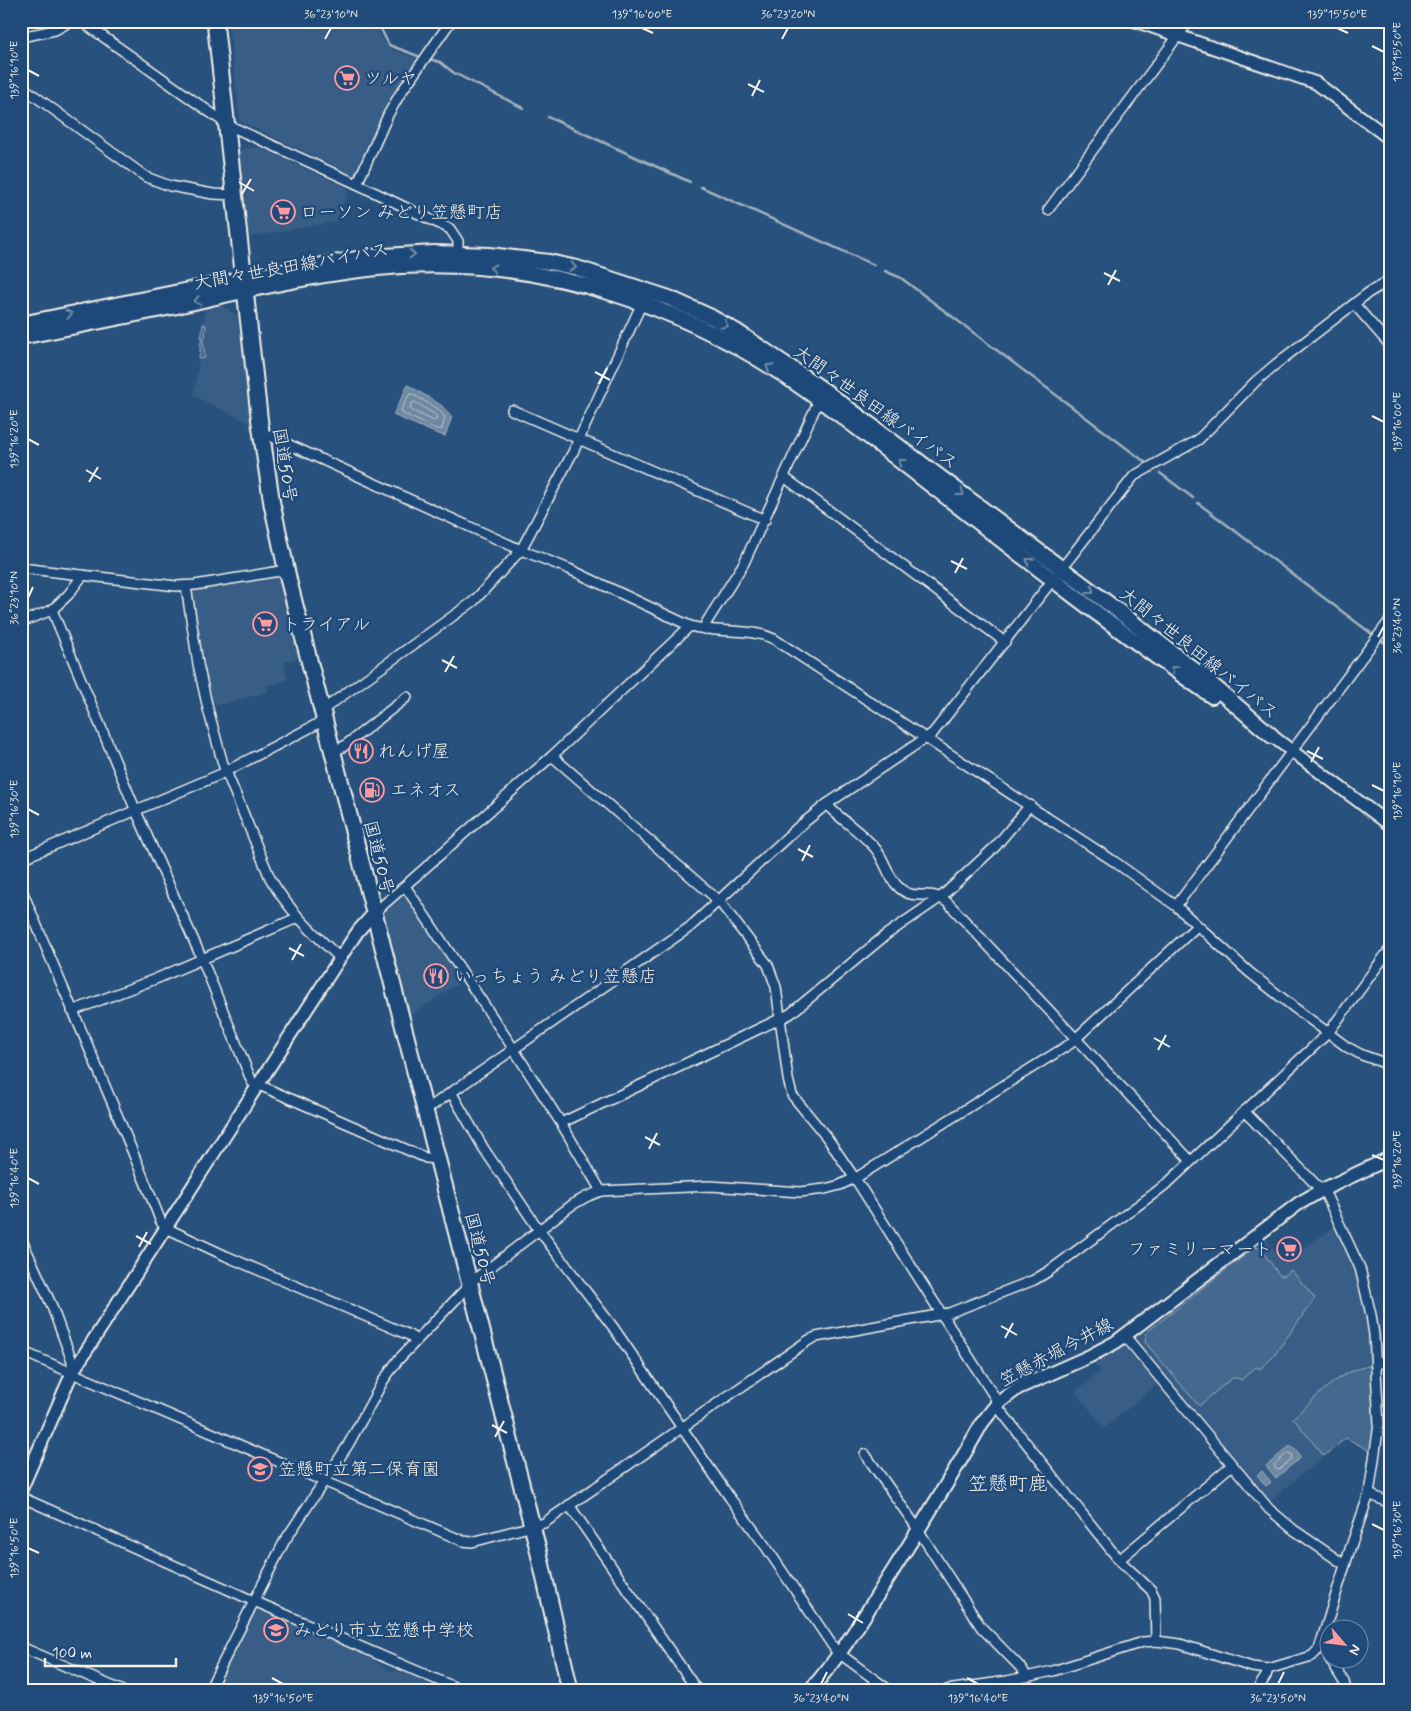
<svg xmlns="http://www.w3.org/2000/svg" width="1411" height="1711" viewBox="0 0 1411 1711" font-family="Mynerve,'Klee One',sans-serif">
	<rect width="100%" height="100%" fill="#28517e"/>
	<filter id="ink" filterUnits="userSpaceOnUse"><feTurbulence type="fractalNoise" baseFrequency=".02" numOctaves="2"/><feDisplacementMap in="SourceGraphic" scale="10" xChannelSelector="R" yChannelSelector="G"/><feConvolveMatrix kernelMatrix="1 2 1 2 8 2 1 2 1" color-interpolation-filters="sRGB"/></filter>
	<g filter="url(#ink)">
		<g fill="#375d86">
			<polygon points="228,21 373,21 388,48 418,59 388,106 358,173 353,175 240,121"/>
			<polygon points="258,147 346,187 348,193 335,222 249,237 238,149"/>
			<polygon points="221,305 237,315 251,420 249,423 194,396 205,309"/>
			<polygon points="280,577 301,657 284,662 288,680 267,686 268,692 211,707 203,673 190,594 193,590"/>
			<polygon points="403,894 405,894 464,980 408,1017 382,914 384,910"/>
			<polygon points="1336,1226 1357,1268 1368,1329 1374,1386 1372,1452 1346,1438 1269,1502 1133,1338 1264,1236 1283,1263"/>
			<polygon points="1123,1344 1138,1361 1141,1361 1159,1383 1105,1428 1075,1392 1100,1371 1092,1361"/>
			<polygon points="258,1608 355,1650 394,1672 396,1670 402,1673 404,1672 440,1687 441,1690 215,1690 255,1609"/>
		</g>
		<g fill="#45688e" stroke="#9cacbb">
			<polygon points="203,324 206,325 205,339 203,340 205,358 199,359"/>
			<polygon points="1255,1247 1260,1248 1280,1276 1285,1275 1291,1270 1315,1298 1273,1357 1260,1369 1256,1367 1241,1380 1238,1378 1232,1378 1199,1406 1145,1342 1147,1332"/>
			<path d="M1369,1366L1372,1369L1374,1420L1372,1452L1346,1438L1324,1456L1293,1418C1316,1398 1338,1371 1369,1366Z"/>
		</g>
		<g fill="#6e88a2" stroke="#a4b2be">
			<polygon points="408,385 441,405 452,417 445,436 435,433 393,415"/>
			<polygon points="1291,1445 1301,1457 1276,1478 1266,1466"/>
			<polygon points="1262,1471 1271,1482 1266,1486 1257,1475"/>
		</g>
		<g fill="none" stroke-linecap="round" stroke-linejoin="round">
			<g stroke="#bec7cc" stroke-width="1">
				<polygon points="412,394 438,409 445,417 442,429 436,429 402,413 401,410 409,395"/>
				<polygon points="415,402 434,414 437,417 436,420 434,421 411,410 410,408 411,404"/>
				<polygon points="1288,1453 1291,1454 1292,1458 1279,1470 1276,1469 1274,1465"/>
			</g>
			<g stroke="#a4b2be" stroke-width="2.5">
				<polyline points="377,21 389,45 418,56"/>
				<polyline points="429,59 440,62 454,73 523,108"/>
				<polyline points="548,117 690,182"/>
				<polyline points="701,187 874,265"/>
				<polyline points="885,271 901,278 1145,462"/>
				<polyline points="1160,473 1193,498"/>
				<polyline points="1198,503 1372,634"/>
				<polyline points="1382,641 1390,647"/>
			</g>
			<g stroke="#f4f1e8" stroke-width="12">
				<g id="minor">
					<polyline points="81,21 228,125 357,184 450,229 458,241 458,254"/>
					<polyline points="21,37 55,30 71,21"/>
					<polyline points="21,86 146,177 170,186 213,194 234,195"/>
					<polyline points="357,184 388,115 400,94 451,21"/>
					<polyline points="1048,210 1189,21"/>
					<polyline points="1354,304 1390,345"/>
					<polyline points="512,410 765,520"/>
					<path d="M261,432L521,550L569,569L690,626C717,634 748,627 774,639L1115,862L1176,906L1249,972L1296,1009L1347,1047L1362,1055L1390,1065"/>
					<polyline points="784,477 1005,642"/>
					<polyline points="21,568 176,586 195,585 286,570"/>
					<path d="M186,586L198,664L208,709L223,764L270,878C288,910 313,933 340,958"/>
					<polyline points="52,610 136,811 202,959 252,1082 426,1158 437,1159"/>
					<polyline points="21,622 52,610 68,595 83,575"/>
					<polyline points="705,629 706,623 744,563 819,400"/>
					<polyline points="322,708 328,706 474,601 521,550 573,452 642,303"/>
					<polyline points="333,751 343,747 407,697"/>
					<polyline points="552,756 719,901 768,965 776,987 788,1079 792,1095 828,1139 858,1183 994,1396 1000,1410 1119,1560 1151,1590 1155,1598 1156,1641"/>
					<path d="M827,804L832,810C846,823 863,834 875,848C886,861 888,880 902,890C916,901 931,888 948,903L1191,1161"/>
					<polyline points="21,859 219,775 325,720"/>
					<polyline points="405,886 511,1045 561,1123 601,1191"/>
					<path d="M21,888C67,999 117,1110 161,1222L166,1228L226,1256L409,1335L416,1340"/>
					<polyline points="1176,906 1390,620"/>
					<polyline points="374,913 552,756 690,626"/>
					<polyline points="72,1011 158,978 297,918"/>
					<polyline points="451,1092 484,1149 539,1230 613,1327 730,1498 766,1547 836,1651 889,1690"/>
					<polyline points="424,1108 433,1105 690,927 796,829 827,804 920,742 933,733 1134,476 1198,440 1256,381 1276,364 1368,293 1390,280"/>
					<polyline points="561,1123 790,1014 887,934 941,897 996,846 1030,805"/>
					<polyline points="21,1238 51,1304 72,1361 72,1373"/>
					<polyline points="1125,1336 1269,1509 1294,1530 1345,1565"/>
					<polyline points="21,1351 463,1541 472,1542 544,1523 809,1340 816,1337 949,1313 1034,1280 1049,1271 1152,1195 1170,1181 1328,1033 1390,949"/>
					<polyline points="1376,1360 1390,1366"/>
					<polyline points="865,1454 913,1522 981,1627 1023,1670 1026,1677"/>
					<polyline points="1369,1494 1390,1503"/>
					<polyline points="21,1497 247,1598 461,1690"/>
					<polyline points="569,1505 697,1690"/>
					<polyline points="1119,1560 1232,1465"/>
					<polyline points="21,1647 121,1690"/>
					<polyline points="1329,1658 1344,1682 1346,1690"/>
					<polyline points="209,1690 284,1542 348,1445 383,1381 398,1360 476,1278 572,1205 586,1197 601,1191 710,1186 800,1192 825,1189 840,1185 859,1176 1070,1044 1197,926"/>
					<polyline points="947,1690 1007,1681 1053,1671 1143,1642 1156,1641 1180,1644 1252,1667 1268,1669 1312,1656 1319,1649 1350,1549 1369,1494 1379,1424 1374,1335 1371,1315 1360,1268 1326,1195 1244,1111"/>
					<polyline points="1257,1690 1266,1676 1268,1669"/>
				</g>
			</g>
			<g stroke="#f4f1e8" stroke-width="15">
				<g id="tertiary">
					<polyline points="1135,21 1316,83 1390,139"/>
					<polyline points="1272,736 1390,825"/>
					<polyline points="21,1490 72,1373 340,958 358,931 374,913"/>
				</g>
			</g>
			<g stroke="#f4f1e8" stroke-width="16">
				<path id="secondary" d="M810,1690C840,1657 863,1618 887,1580C919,1529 952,1477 982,1423L997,1404L1018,1388L1090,1356L1116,1342L1298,1204L1322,1190L1390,1158"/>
			</g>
			<g stroke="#f4f1e8" stroke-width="18">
				<g id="primary">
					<polyline points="21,324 243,279 368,257 434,253 489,255 549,262 577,268 669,298 711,317 736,331 825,391 1117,610 1197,672 1272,736"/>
					<path d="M21,337C71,327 122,317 172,307C247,290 324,271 401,266C547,258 690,307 807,391C853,423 896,458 940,492C1029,562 1119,632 1212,696"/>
				</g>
			</g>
			<g stroke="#f4f1e8" stroke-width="19">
				<polyline id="trunk" points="215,21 260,424 272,504 289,582 537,1545 570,1690"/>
			</g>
			<use href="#minor" stroke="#1f4a7a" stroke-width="9"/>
			<use href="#tertiary" stroke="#1f4a7a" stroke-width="11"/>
			<use href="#secondary" stroke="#1f4a7a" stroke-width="12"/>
			<use href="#primary" stroke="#1f4a7a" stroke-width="14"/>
			<use href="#trunk" stroke="#1f4a7a" stroke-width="15"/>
		</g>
		<defs><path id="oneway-chevron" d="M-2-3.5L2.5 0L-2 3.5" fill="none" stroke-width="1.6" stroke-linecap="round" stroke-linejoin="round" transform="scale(1.25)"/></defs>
		<g stroke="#748da6">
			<use href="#oneway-chevron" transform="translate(412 254) rotate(-1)"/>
			<use href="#oneway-chevron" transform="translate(573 267) rotate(14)"/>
			<use href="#oneway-chevron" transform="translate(493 268) rotate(-175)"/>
			<use href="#oneway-chevron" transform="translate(197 301) rotate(167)"/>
			<use href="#oneway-chevron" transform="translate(69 314) rotate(-12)"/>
			<use href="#oneway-chevron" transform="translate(725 325) rotate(29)"/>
			<use href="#oneway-chevron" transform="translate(769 367) rotate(-148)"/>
			<use href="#oneway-chevron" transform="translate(901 462) rotate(-142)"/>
			<use href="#oneway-chevron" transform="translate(961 493) rotate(37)"/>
			<use href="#oneway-chevron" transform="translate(1029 561) rotate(-142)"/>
			<use href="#oneway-chevron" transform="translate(1091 591) rotate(36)"/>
			<use href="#oneway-chevron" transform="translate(1174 669) rotate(-144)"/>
		</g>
	</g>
	<path fill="none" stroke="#f4f1e8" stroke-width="2" d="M642,28L653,33M1337,28L1348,33M325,39L331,28M782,39L788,28M1372,46L1384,52M28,70L39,76M748,84L764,92M752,96L760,80M239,182L254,191M242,194L251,179M1104,273L1120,281M1108,285L1116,270M595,372L610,380M599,384L607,368M1372,416L1384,422M28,439L39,445M86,470L101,479M89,482L98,467M951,561L967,569M955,573L963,558M28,598L33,587M1378,637L1384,626M442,660L457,668M445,672L454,656M1307,751L1323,759M1311,762L1319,747M1372,785L1384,791M28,809L39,815M798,849L813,857M802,861L810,845M289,948L304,956M292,960L301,944M1154,1038L1170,1047M1158,1050L1166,1035M645,1137L660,1145M649,1149L657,1133M1372,1155L1384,1160M28,1178L39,1184M136,1236L151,1244M139,1247L147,1232M1001,1326L1017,1335M1005,1338L1013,1323M492,1425L507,1433M495,1437L504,1421M1372,1524L1384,1530M28,1548L39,1553M848,1614L863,1623M852,1626L860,1611M272,1678L283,1684M967,1678L978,1684M821,1684L827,1672M1278,1684L1284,1672"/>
	<defs>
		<g id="supermarket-ring" transform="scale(1.25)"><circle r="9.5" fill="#1f4a7a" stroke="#ff9aa2" stroke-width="1.5"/><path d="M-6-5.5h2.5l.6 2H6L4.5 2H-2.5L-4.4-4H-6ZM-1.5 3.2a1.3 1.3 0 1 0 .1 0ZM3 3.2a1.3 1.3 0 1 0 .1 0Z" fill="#ff9aa2"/></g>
		<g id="restaurant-ring" transform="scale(1.25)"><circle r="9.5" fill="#1f4a7a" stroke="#ff9aa2" stroke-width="1.5"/><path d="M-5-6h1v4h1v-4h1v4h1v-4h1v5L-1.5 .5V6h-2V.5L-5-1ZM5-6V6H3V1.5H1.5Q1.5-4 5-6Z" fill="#ff9aa2"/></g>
		<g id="fuel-ring" transform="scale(1.25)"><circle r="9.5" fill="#1f4a7a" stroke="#ff9aa2" stroke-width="1.5"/><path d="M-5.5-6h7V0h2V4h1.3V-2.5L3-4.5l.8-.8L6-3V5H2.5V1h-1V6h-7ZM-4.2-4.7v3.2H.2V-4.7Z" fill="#ff9aa2"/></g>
		<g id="school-ring" transform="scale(1.25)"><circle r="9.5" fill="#1f4a7a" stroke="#ff9aa2" stroke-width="1.5"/><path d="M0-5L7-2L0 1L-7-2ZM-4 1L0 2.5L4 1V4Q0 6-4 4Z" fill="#ff9aa2"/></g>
	</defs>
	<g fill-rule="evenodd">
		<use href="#supermarket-ring" x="347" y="78"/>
		<use href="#supermarket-ring" x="283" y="212"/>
		<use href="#supermarket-ring" x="265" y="624"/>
		<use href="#restaurant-ring" x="361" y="751"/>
		<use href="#fuel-ring" x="372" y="790"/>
		<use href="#restaurant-ring" x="436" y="976"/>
		<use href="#supermarket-ring" x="1289" y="1249"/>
		<use href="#school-ring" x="260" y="1469"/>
		<use href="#school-ring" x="276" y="1630"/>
	</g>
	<g text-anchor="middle" stroke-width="5" stroke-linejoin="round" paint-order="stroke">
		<g font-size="18" fill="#f4f1e8" stroke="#1f4a7a" text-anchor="start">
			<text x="364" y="84">ツルヤ</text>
			<text x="300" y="218">ローソン みどり笠懸町店</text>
			<text x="282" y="630">トライアル</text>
			<text x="378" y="757">れんげ屋</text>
			<text x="390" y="796">エネオス</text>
			<text x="454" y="982">いっちょう みどり笠懸店</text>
			<text x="1272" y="1255" text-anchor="end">ファミリーマート</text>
			<text x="278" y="1475">笠懸町立第二保育園</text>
			<text x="294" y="1636">みどり市立笠懸中学校</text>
		</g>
		<g font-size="18" fill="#f4f1e8" stroke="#1f4a7a">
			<text transform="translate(291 266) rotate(-10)" y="6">大間々世良田線バイパス</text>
			<text transform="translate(876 407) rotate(36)" y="6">大間々世良田線バイパス</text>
			<text transform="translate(285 465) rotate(81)" y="6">国道50号</text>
			<text transform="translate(1199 653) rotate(39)" y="6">大間々世良田線バイパス</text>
			<text transform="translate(379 857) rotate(76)" y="6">国道50号</text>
			<text transform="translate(480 1249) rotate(76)" y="6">国道50号</text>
			<text transform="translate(1056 1352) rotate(-28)" y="6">笠懸赤堀今井線</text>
		</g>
		<g font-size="20" fill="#f4f1e8" stroke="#1f4a7a">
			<text x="1008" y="1490">笠懸町鹿</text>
		</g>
	</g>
	<rect width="1411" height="1711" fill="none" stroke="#1f4a7a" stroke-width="55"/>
	<g transform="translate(1344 1644) rotate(118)"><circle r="24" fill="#1f4a7a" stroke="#748da6"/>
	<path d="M0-4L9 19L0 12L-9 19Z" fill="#ff9aa2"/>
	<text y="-8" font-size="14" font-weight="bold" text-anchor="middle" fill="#f4f1e8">N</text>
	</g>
	<path d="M45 1658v8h131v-8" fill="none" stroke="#f4f1e8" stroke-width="2.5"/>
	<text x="52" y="1658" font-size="15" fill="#f4f1e8" stroke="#1f4a7a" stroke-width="4" paint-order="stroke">100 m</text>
	<rect x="28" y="28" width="1356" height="1656" fill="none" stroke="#f4f1e8" stroke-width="2"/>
	<g font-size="12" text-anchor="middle" fill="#f4f1e8">
		<text x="331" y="18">36°23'10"N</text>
		<text x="642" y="18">139°16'00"E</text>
		<text x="788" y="18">36°23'20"N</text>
		<text x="1337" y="18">139°15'50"E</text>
		<text transform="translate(1397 52) rotate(-90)" y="4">139°15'50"E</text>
		<text transform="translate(14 70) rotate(-90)" y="4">139°16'10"E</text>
		<text transform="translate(1397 422) rotate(-90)" y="4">139°16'00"E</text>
		<text transform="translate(14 439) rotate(-90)" y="4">139°16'20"E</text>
		<text transform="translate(14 598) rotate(-90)" y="4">36°23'10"N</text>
		<text transform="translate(1397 626) rotate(-90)" y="4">36°23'40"N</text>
		<text transform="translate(1397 791) rotate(-90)" y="4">139°16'10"E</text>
		<text transform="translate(14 809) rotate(-90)" y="4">139°16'30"E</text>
		<text transform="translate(1397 1160) rotate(-90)" y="4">139°16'20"E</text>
		<text transform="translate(14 1178) rotate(-90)" y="4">139°16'40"E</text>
		<text transform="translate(1397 1530) rotate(-90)" y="4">139°16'30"E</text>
		<text transform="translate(14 1548) rotate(-90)" y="4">139°16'50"E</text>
		<text x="283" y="1702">139°16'50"E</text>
		<text x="821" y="1702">36°23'40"N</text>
		<text x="978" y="1702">139°16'40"E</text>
		<text x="1278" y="1702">36°23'50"N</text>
	</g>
</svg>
